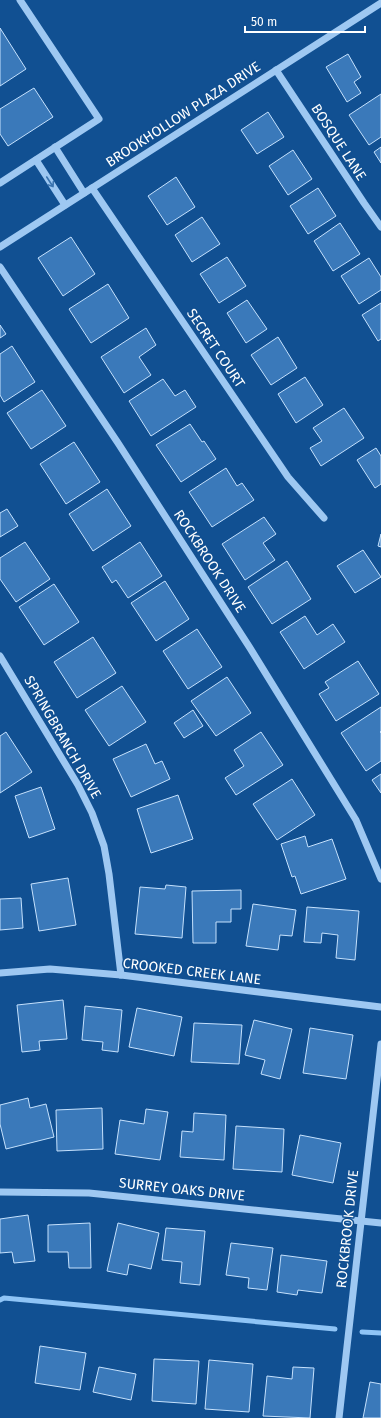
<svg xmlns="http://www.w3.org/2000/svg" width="381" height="1418" viewBox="0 0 381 1418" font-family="'Fira Sans',sans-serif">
	<rect width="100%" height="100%" fill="#115092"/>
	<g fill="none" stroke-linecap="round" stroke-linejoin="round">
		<g stroke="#8fc4f6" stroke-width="5">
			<polyline points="0,1300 4,1298 335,1329"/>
			<polyline points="362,1332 381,1333"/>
		</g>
	</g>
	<g fill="#3a79ba" stroke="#c5e1fd">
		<polygon points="0,28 26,69 0,86"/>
		<polygon points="348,54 361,77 354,82 361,93 347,102 326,67"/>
		<polygon points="34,88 53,117 8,146 0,134 0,109"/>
		<polygon points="381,94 381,137 369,145 349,115"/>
		<polygon points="268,112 284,137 257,154 241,130"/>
		<polygon points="381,147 381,163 374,152"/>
		<polygon points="293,150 312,179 288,195 269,166"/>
		<polygon points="176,177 195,207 167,225 148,196"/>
		<polygon points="318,188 336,216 308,234 290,206"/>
		<polygon points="202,217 220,244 192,262 175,235"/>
		<polygon points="340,223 360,254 333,271 314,241"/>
		<polygon points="71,237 95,274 63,296 38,258"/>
		<polygon points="227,257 246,286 219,303 200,274"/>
		<polygon points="369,258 381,277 381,290 359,304 341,276"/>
		<polygon points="108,284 129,318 91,343 69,309"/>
		<polygon points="247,300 267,329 246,343 227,313"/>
		<polygon points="381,303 381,339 378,341 362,315"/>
		<polygon points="0,325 6,334 0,338"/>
		<polygon points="146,328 156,345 139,357 151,375 124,393 101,357"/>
		<polygon points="278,337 297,368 271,385 251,355"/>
		<polygon points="12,346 35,382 4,402 0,395 0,354"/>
		<polygon points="305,377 323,405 296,423 278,394"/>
		<polygon points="163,379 175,396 185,390 196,407 151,436 129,401"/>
		<polygon points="42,390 66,426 31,449 7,413"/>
		<polygon points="344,408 364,438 321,466 310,448 322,441 313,428"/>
		<polygon points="190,424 202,442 204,441 216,459 181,482 156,445"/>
		<polygon points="74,442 100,482 66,504 40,464"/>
		<polygon points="376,448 381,456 381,484 375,488 357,460"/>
		<polygon points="226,468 237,486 242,483 254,500 212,527 189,492"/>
		<polygon points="107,489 131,526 93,551 69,514"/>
		<polygon points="7,509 18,526 0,537 0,513"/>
		<polygon points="264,517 276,534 263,543 275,560 245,580 222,544"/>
		<polygon points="381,534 381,547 378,546"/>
		<polygon points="25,542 50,579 16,602 0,579 0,558"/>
		<polygon points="140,542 162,576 128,598 116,580 112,583 102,567"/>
		<polygon points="363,550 381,577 355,593 337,566"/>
		<polygon points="287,561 311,599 272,624 248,587"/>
		<polygon points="165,581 189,619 156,641 131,603"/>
		<polygon points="54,584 79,622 44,645 19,607"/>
		<polygon points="305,616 317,635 333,624 345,642 304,669 280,632"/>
		<polygon points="197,629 222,667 188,689 163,651"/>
		<polygon points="93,637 116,673 77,698 54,662"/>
		<polygon points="358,661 379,694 336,721 319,694 329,688 325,682"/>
		<polygon points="227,677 251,713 216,736 191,701"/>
		<polygon points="122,686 146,722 109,746 85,710"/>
		<polygon points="381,707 381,731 380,732 381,733 381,761 366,771 341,733"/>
		<polygon points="193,710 203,726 184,738 174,723"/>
		<polygon points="6,732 32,772 0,793 0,736"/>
		<polygon points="261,732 283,765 236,795 225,778 244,766 234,750"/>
		<polygon points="146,744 155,764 162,761 170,779 131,797 113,759"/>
		<polygon points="381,774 381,793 372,780"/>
		<polygon points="292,779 315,815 277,840 253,804"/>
		<polygon points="41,787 55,829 29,838 15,796"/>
		<polygon points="178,795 193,839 151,853 137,809"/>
		<polygon points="305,836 308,847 332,839 346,879 301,894 295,876 292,877 281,844"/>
		<polygon points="68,878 76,925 39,931 31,884"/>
		<polygon points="166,885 186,887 182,938 135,934 140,887 165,889"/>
		<polygon points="241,890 241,909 231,909 231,922 216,922 216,943 193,943 192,891"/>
		<polygon points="21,898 23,928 0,930 0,899"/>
		<polygon points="253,904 296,910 292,936 280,935 278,950 246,946"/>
		<polygon points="307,907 359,911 355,960 336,958 338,935 322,933 321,943 304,942"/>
		<polygon points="63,1000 67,1039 39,1041 40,1050 22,1052 17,1005"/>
		<polygon points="85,1006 122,1010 118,1052 102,1050 103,1042 82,1040"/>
		<polygon points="137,1008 182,1017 174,1056 129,1047"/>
		<polygon points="254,1020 292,1029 280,1079 261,1074 265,1060 245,1055"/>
		<polygon points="194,1023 242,1025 239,1064 191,1062"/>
		<polygon points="310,1028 353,1035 346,1079 303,1073"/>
		<polygon points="28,1098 30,1108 46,1104 54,1137 6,1149 0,1124 0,1105"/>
		<polygon points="102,1108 103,1149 57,1151 56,1110"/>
		<polygon points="146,1109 168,1112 160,1160 115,1154 120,1120 144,1124"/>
		<polygon points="194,1113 226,1115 224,1160 180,1157 182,1131 193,1132"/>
		<polygon points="236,1126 284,1129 282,1172 233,1169"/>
		<polygon points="300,1135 341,1143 333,1183 292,1175"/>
		<polygon points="28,1215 35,1261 14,1263 12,1252 0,1253 0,1219"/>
		<polygon points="90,1223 91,1268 69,1268 68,1252 48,1252 48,1225"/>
		<polygon points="118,1223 159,1233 151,1269 129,1264 127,1275 107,1271"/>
		<polygon points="166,1228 205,1231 200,1285 180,1283 182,1262 162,1260"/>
		<polygon points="231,1243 273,1248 267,1290 248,1288 249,1278 226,1275"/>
		<polygon points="281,1255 327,1261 322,1293 298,1290 297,1295 277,1292"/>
		<polygon points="40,1346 86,1353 80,1390 35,1383"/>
		<polygon points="154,1359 199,1361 196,1404 152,1401"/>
		<polygon points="209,1360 253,1364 249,1412 205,1409"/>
		<polygon points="99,1367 136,1374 131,1400 93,1392"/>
		<polygon points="293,1367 314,1368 310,1418 263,1416 267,1376 292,1379"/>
		<polygon points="370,1382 381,1384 381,1418 363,1418"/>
	</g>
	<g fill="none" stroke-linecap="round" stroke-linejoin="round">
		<g stroke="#9ec8f2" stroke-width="7">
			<polyline points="276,70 364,203 381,227"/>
			<polyline points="55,147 84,193"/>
			<polyline points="36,160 65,205"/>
			<polyline points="0,183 99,119 20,0"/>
			<polyline points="92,188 288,477 324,518"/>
			<polyline points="0,247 381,3"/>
			<polyline points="0,267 118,443 250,648 356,820 381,879"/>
			<polyline points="0,656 78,785 92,813 104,846 109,874 121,975"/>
			<polyline points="0,973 50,969 121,975 381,1007"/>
			<polyline points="0,1192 89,1193 381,1223"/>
			<polyline points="339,1418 381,1044"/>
		</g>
	</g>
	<defs><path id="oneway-shaft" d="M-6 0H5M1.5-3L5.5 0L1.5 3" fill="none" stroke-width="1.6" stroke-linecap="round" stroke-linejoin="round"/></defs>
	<use stroke="#3b74af" href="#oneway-shaft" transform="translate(50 182) rotate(57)"/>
	<g text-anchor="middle" stroke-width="3" stroke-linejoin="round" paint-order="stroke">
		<g font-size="14" fill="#fff" stroke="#115092">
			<text transform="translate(183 114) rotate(-33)" y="5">BROOKHOLLOW PLAZA DRIVE</text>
			<text transform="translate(339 142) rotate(57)" y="5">BOSQUE LANE</text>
			<text transform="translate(216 348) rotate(56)" y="5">SECRET COURT</text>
			<text transform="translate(210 561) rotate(57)" y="5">ROCKBROOK DRIVE</text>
			<text transform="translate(63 737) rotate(60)" y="5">SPRINGBRANCH DRIVE</text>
			<text transform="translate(192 971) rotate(7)" y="5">CROOKED CREEK LANE</text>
			<text transform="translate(182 1189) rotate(6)" y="5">SURREY OAKS DRIVE</text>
			<text transform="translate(347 1229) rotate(-84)" y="5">ROCKBROOK DRIVE</text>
		</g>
	</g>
	<path d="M245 26v6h120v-6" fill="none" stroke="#ffffff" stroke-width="2"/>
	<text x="251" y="26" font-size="12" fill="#ffffff" stroke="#115092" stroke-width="3" paint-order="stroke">50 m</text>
</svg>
